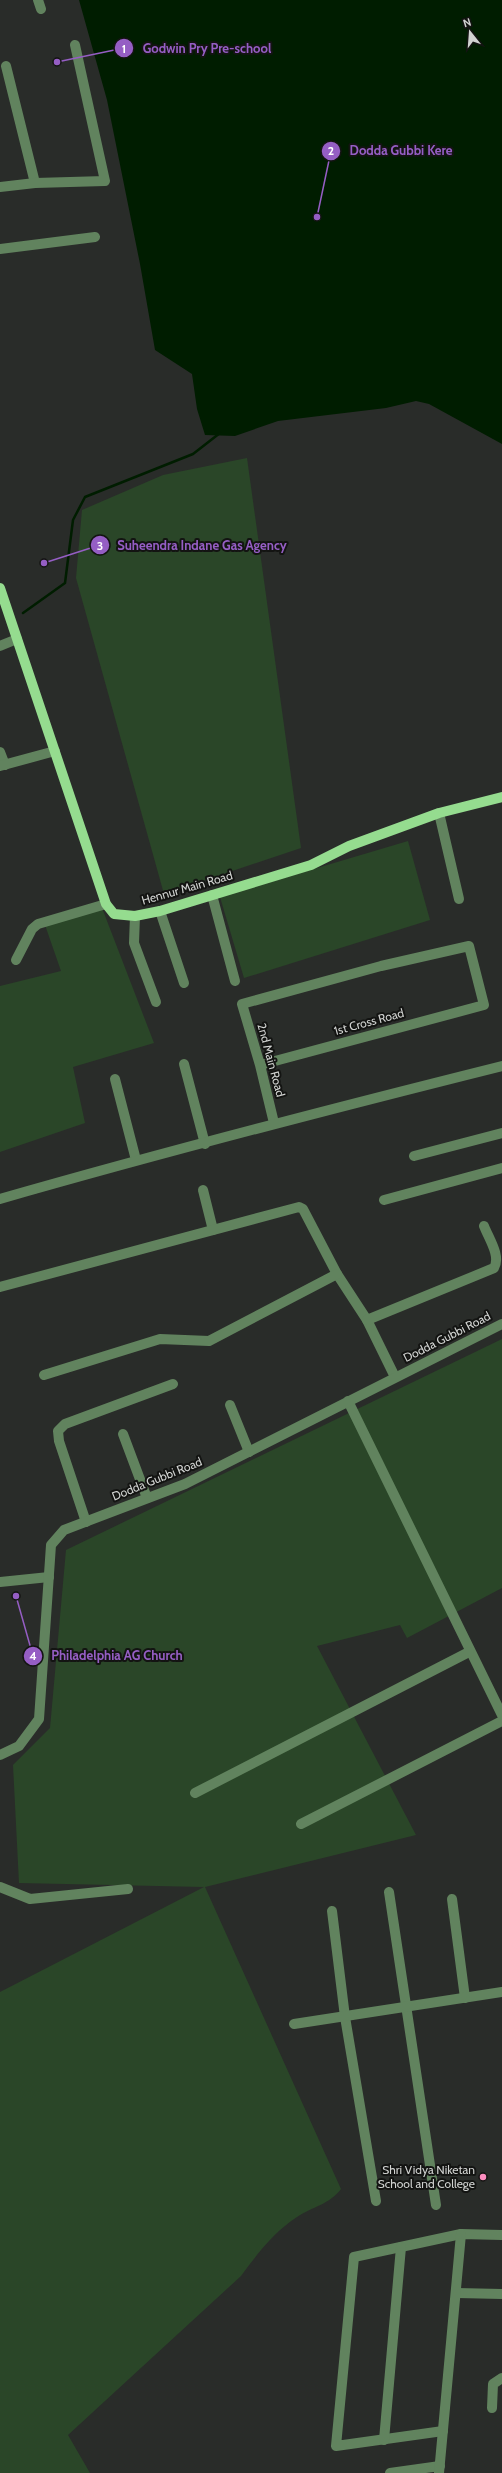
<svg xmlns="http://www.w3.org/2000/svg" width="502" height="2473" viewBox="0 0 502 2473" font-family="Cabin,sans-serif">
	<rect width="100%" height="100%" fill="#292c29"/>
	<g fill="#2a4628">
		<polygon points="247,458 301,848 164,894 76,578 82,510 163,475"/>
		<polygon points="408,841 430,920 244,978 220,897"/>
		<polygon points="102,908 154,1043 73,1067 85,1123 0,1152 0,986 61,971 45,925"/>
		<path d="M502,1339V1588L407,1638L400,1625L317,1646L416,1835L205,1887L341,2189C330,2204 312,2207 297,2217C274,2232 257,2254 241,2276L68,2435L90,2473H0V1992L204,1887L19,1883L13,1765L50,1728L66,1550Z"/>
	</g>
	<polygon fill="#001d00" points="79,0 502,0 502,444 429,404 416,401 386,408 278,421 235,436 205,435 197,409 192,374 155,350 140,264 107,100"/>
	<g fill="none" stroke-linecap="round" stroke-linejoin="round">
		<polyline stroke="#001d00" stroke-width="2.5" points="23,613 65,583 73,520 85,497 193,454 220,433"/>
		<g stroke="#61835e" stroke-width="10">
			<polyline points="38,0 41,9"/>
			<polyline points="6,66 35,183"/>
			<polyline points="0,187 35,183 105,181 75,45"/>
			<polyline points="0,249 95,237"/>
			<polyline points="0,646 17,639"/>
			<polyline points="0,752 5,765"/>
			<polyline points="0,766 55,751"/>
			<polyline points="439,813 459,899"/>
			<polyline points="212,895 235,981"/>
			<polyline points="160,911 184,983"/>
			<polyline points="135,916 134,943 156,1002"/>
			<polyline points="16,960 32,929 38,924 106,904"/>
			<polyline points="184,1064 205,1144"/>
			<polyline points="260,1065 484,1005 469,946 381,966 242,1004 260,1065 274,1123"/>
			<polyline points="115,1079 136,1160"/>
			<polyline points="414,1156 502,1133"/>
			<polyline points="203,1190 213,1230"/>
			<path d="M0,1199C167,1151 334,1108 502,1066"/>
			<polyline points="384,1200 502,1168"/>
			<polyline points="0,1287 299,1207 303,1209 337,1274 367,1320 395,1377"/>
			<path d="M367,1320L494,1268C501,1256 489,1239 484,1226"/>
			<polyline points="44,1375 160,1339 209,1341 337,1274"/>
			<polyline points="348,1401 502,1715"/>
			<polyline points="230,1405 249,1452"/>
			<polyline points="123,1434 147,1498"/>
			<polyline points="86,1522 59,1441 58,1431 65,1424 173,1384"/>
			<polyline points="0,1582 49,1577"/>
			<polyline points="0,1755 19,1746 39,1719 51,1545 64,1530 185,1484 502,1324"/>
			<polyline points="195,1793 469,1652"/>
			<polyline points="301,1824 502,1721"/>
			<polyline points="0,1887 30,1899 128,1889"/>
			<polyline points="389,1892 436,2205"/>
			<polyline points="452,1899 465,1998"/>
			<polyline points="332,1911 345,2017 376,2201"/>
			<polyline points="294,2024 502,1992"/>
			<polyline points="457,2293 502,2294"/>
			<polyline points="492,2408 493,2384 502,2378"/>
			<polyline points="443,2431 336,2446 354,2257 461,2234 502,2235"/>
			<polyline points="384,2440 401,2247"/>
			<polyline points="390,2473 440,2466"/>
			<polyline points="439,2473 461,2234"/>
		</g>
		<polyline stroke="#95dc8f" stroke-width="10" points="0,588 106,904 114,914 135,916 160,911 311,865 349,846 439,813 502,797"/>
	</g>
	<circle fill="#fd8ec0" stroke="#131412" stroke-width="1.5" cx="483" cy="2177" r="4"/>
	<g text-anchor="middle" stroke-width="4" stroke-linejoin="round" paint-order="stroke">
		<g font-size="12" fill="#d1d3d1" stroke="#131412">
			<text transform="translate(187 888) rotate(-16)" y="4">Hennur Main Road</text>
			<text transform="translate(369 1022) rotate(-15)" y="4">1st Cross Road</text>
			<text transform="translate(271 1060) rotate(75)" y="4">2nd Main Road</text>
			<text transform="translate(447 1337) rotate(-27)" y="4">Dodda Gubbi Road</text>
			<text transform="translate(157 1479) rotate(-22)" y="4">Dodda Gubbi Road</text>
		</g>
		<g font-size="12" fill="#d1d3d1" stroke="#131412" text-anchor="end">
			<text x="475" y="2174">Shri Vidya Niketan<tspan x="475" dy="14">School and College</tspan></text>
		</g>
	</g>
	<path fill="none" stroke="#955ec4" stroke-width="1.5" d="M57 62L124 48M317 217L331 151M44 563L100 545M16 1596L33 1656"/>
	<g fill="#955ec4" stroke="#131412" stroke-width="1.5">
		<circle cx="57" cy="62" r="4"/>
		<circle cx="317" cy="217" r="4"/>
		<circle cx="44" cy="563" r="4"/>
		<circle cx="16" cy="1596" r="4"/>
		<circle cx="124" cy="48" r="10"/>
		<circle cx="331" cy="151" r="10"/>
		<circle cx="100" cy="545" r="10"/>
		<circle cx="33" cy="1656" r="10"/>
	</g>
	<g font-size="12" text-anchor="middle" font-weight="bold" fill="#fff">
		<text x="124" y="53">1</text>
		<text x="331" y="155">2</text>
		<text x="100" y="550">3</text>
		<text x="33" y="1660">4</text>
	</g>
	<g font-size="13" text-anchor="middle" font-weight="bold" fill="#955ec4" stroke="#131412" stroke-width="4" stroke-linejoin="round" paint-order="stroke">
		<text x="207" y="53">Godwin Pry Pre-school</text>
		<text x="401" y="155">Dodda Gubbi Kere</text>
		<text x="202" y="550">Suheendra Indane Gas Agency</text>
		<text x="117" y="1660">Philadelphia AG Church</text>
	</g>
	<g transform="translate(470 32) rotate(343)" stroke="#131412" stroke-width="3" paint-order="stroke">
	<path d="M0-3L7 15L0 10L-7 15Z" fill="#d1d3d1"/>
	<text y="-6" font-size="11" font-weight="bold" text-anchor="middle" fill="#d1d3d1">N</text>
	</g>
</svg>
